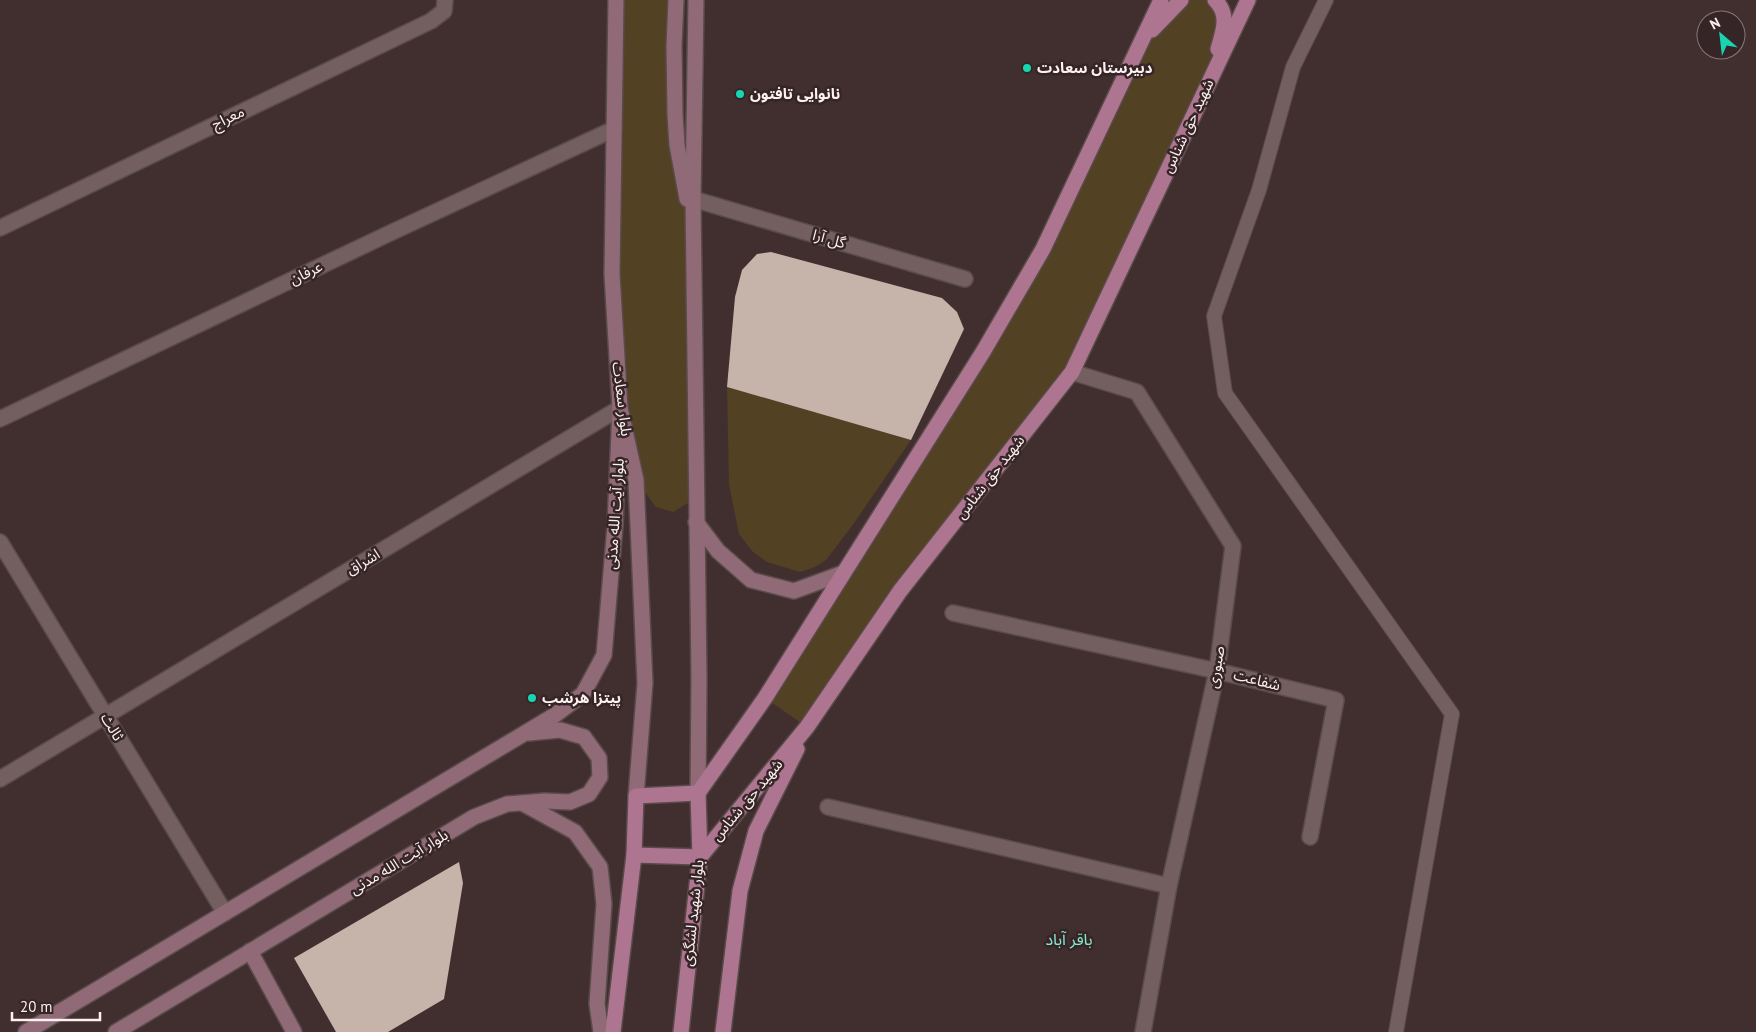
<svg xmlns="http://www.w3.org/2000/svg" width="1756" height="1032" viewBox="0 0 1756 1032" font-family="'PT Sans','Noto Sans Arabic',sans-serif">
	<rect width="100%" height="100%" fill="#412f2f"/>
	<g fill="#524123">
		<polygon points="616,0 676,0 675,114 694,227 696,475 688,503 673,512 656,507 636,480 620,408"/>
		<polygon points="1181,0 1215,0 1220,42 1072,372 807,727 765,698 983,352 1142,40"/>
		<polygon points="727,387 911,440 852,526 826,560 815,567 800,572 767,562 753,552 739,534 729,485"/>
	</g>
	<g fill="#c6b3aa">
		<polygon points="771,252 942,298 957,312 964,329 911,440 727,387 735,297 742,270 757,254"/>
		<polygon points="459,862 463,883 444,999 388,1032 336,1032 294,958"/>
	</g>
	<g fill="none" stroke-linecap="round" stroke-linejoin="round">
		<g stroke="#5a4b4b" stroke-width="16">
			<polyline id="lane" points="1326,0 1293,67 1259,190 1214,316 1225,393 1452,714 1396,1032"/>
		</g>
		<g stroke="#5a4b4b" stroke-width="18">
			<g id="street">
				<polyline points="693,199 965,279"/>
				<polyline points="0,228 431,21 444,11 445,0"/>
				<polyline points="1072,372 1137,392 1233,546 1217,671 1169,886 1143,1032"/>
				<polyline points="0,419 388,234 614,129"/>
				<polyline points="0,542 225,913"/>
				<polyline points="953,613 1217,671 1336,700 1310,837"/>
				<polyline points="0,779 620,408"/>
				<polyline points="828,807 1169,886"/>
			</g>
		</g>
		<g stroke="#5a4b4b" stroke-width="18">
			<g id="secondary">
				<polyline points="616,0 612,274 620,408 636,480 645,683 636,796"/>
				<polyline points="676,0 674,46 675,114 677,145 687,199"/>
				<polyline points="696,0 693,199 699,680 698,793"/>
				<polyline points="696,522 718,551 751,580 794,591 843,573"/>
				<polyline points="522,803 575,832 600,867 604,904 597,1004 601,1032"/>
				<polyline points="250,951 294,1032"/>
				<polyline points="26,1032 555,715 583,694 604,655 615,526 620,408"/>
				<polyline points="116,1032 474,817 507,804 544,801 570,802 589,794 600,777 599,758 584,737 560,730 529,733"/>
			</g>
		</g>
		<g stroke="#5a4b4b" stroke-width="18">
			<g id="primary">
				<path d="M1215,0C1230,15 1223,31 1218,49"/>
				<polyline points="1152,30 1181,0"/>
				<polyline points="634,855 700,857 807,727 900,591 1072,372 1248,0"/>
				<polyline points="613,1032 634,855 636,796 698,793 765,698 983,352 1043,249 1161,0"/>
				<polyline points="681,1032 700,857 698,793"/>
				<polyline points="723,1032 740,891 756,831 797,749"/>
			</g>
		</g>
		<use href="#lane" stroke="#735f5f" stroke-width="14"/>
		<use href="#street" stroke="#735f5f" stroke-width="15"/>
		<use href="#secondary" stroke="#906a77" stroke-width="15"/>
		<use href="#primary" stroke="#ae7590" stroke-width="15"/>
	</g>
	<g fill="#18d5b2" stroke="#362526" stroke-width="2">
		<circle cx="1027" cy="68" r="5"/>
		<circle cx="740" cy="94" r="5"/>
		<circle cx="532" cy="698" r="5"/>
	</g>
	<g text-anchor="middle" stroke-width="5" stroke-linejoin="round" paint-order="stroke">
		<g font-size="15" font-weight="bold" fill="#fcf0f0" stroke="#362526" text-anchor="start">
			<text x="1037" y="73">دبیرستان سعادت</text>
			<text x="750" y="99">نانوایی تافتون</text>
			<text x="542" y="703">پیتزا هرشب</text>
		</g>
		<g font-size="15" fill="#fcf0f0" stroke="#362526">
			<text transform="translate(228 118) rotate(-26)" y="5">معراج</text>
			<text transform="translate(1188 126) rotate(-65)" y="5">شهید حق شناس</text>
			<text transform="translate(829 239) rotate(16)" y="5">گل آرا</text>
			<text transform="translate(306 273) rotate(-26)" y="5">عرفان</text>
			<text transform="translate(622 399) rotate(83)" y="5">بلوار سعادت</text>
			<text transform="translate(990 477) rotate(-52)" y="5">شهید حق شناس</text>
			<text transform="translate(615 514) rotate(-86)" y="5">بلوار آیت الله مدنی</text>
			<text transform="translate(363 562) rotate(-31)" y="5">اشراق</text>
			<text transform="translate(1216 667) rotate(-80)" y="5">صبوری</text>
			<text transform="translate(1257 680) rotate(14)" y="5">شفاعت</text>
			<text transform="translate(112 727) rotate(59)" y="5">ثالث</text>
			<text transform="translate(747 800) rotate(-50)" y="5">شهید حق شناس</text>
			<text transform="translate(399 862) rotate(-31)" y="5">بلوار آیت الله مدنی</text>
			<text transform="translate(693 913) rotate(-84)" y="5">بلوار شهید لشگری</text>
		</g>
		<g font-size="16" fill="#88e9d0" stroke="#362526">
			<text x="1069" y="945">باقر آباد</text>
		</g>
	</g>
	<g transform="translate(1721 35) rotate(332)"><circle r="24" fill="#362526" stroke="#857677"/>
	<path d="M0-4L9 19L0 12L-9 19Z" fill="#18d5b2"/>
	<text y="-8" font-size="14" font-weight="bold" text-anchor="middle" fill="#fcf0f0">N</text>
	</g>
	<path d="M12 1012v8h88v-8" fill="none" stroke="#fcf0f0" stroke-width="2.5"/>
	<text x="20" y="1012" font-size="15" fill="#fcf0f0" stroke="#362526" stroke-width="4" paint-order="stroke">20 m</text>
</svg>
